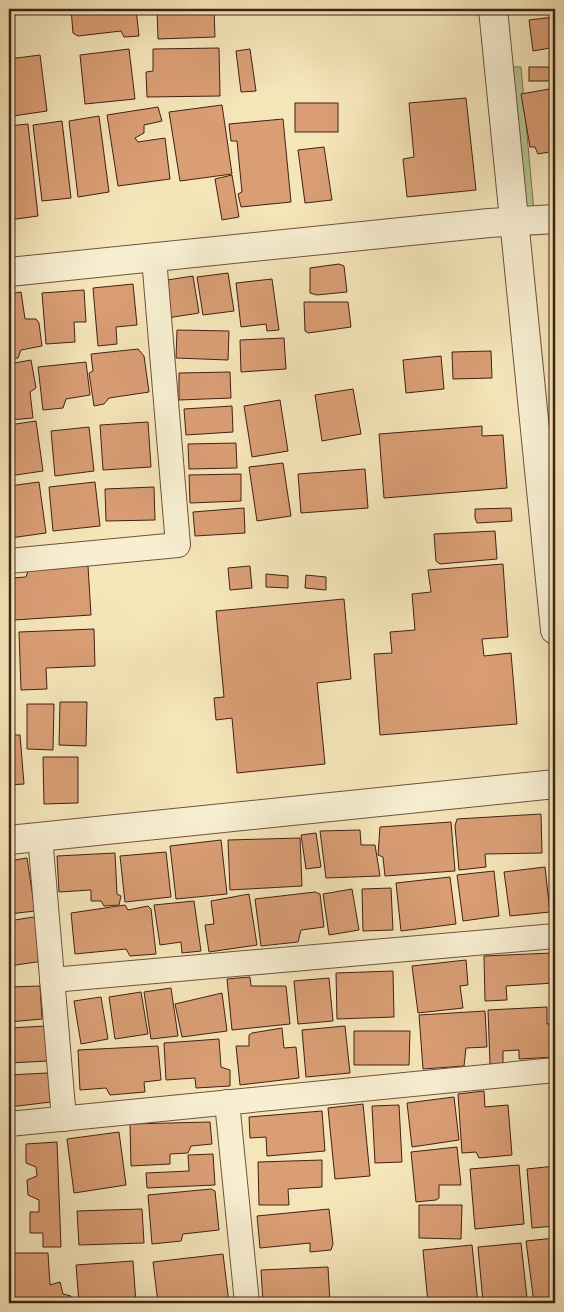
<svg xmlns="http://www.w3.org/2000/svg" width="564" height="1312" viewBox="0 0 564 1312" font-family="'IM FELL Double Pica',serif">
	<rect width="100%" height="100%" fill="#f5e6ba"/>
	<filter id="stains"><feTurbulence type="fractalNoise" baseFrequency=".004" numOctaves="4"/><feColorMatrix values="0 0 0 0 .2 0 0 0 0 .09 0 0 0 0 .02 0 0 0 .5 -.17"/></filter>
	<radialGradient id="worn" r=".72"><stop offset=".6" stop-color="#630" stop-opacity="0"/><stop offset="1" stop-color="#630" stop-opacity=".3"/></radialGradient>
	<polygon fill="#b6c694" stroke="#7c7354" points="507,67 521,67 534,212 523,214"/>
	<g fill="#da9e75" stroke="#422014">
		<polygon points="71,9 136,9 139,36 124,37 121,31 78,36 73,33"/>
		<polygon points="157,9 214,9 215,37 158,39"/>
		<polygon points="555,17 555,47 533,51 529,20"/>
		<polygon points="219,48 220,96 147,97 146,72 153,71 153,49"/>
		<polygon points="129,49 135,99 85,104 80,55"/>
		<polygon points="250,49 256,91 241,92 236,51"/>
		<polygon points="40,55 47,111 13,116 12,102 9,102 9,59"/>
		<rect x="529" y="67" width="26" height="14"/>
		<polygon points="555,88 555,151 538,154 535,147 530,147 521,94"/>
		<polygon points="466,98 476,190 407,197 403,159 414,157 409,103"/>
		<rect x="295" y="103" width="43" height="29"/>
		<polygon points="222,105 232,174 180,181 169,112"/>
		<polygon points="158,107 162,121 144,125 144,133 135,138 138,142 165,138 170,179 118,186 107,115"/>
		<polygon points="99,116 109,192 78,197 69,121"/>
		<polygon points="283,119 291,202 241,207 238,194 242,192 237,141 231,141 229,124"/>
		<polygon points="62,121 71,198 42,201 33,125"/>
		<polygon points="28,124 38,216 9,220 9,126"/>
		<polygon points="324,147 332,200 305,203 298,150"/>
		<polygon points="232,175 239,217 222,220 215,179"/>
		<polygon points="339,264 344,266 347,292 317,295 310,293 310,268"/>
		<polygon points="228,273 234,311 203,315 197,277"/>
		<polygon points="193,276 199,313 167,318 161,281"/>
		<polygon points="272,279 279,330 267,331 266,324 241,327 236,283"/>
		<polygon points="133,284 137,325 116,327 117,344 98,346 93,288"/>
		<polygon points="84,290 86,322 74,322 75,342 46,344 42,293"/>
		<polygon points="21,292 25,319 36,319 39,323 42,346 21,350 18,358 9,359 9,294"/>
		<polygon points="304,302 348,302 351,327 308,333 305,331"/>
		<polygon points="177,330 229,331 228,360 176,358"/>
		<polygon points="284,338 286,369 241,372 240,340"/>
		<polygon points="138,349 144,356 149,392 109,398 104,404 94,406 89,373 93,371 91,354"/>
		<polygon points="491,351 492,378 453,379 452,352"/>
		<polygon points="441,356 444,389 406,393 403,360"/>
		<polygon points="31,360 36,388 30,392 33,418 9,420 9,364"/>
		<polygon points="86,362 90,395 66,399 63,408 43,410 38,367"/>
		<polygon points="230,372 231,398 179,400 179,373"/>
		<polygon points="353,389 361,434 322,441 315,395"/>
		<polygon points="280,400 288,451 252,457 244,406"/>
		<polygon points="232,406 233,432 186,435 184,409"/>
		<polygon points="36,421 43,471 9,476 9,425"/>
		<polygon points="148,422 151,467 103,470 100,425"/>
		<polygon points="482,426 482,436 503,435 507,488 384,498 379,434"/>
		<polygon points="89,427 94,471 55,476 51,431"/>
		<polygon points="236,443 237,468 189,469 188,444"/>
		<polygon points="283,463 291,516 257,521 249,467"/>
		<polygon points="365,469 368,508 301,513 298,474"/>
		<polygon points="241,474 241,501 190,503 189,475"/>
		<polygon points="39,482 46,533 10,538 9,486"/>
		<polygon points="95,482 100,526 53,531 49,487"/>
		<polygon points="154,487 155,520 106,521 105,489"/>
		<polygon points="244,508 245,533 195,536 193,512"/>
		<polygon points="511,508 512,521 477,523 475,518 475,509"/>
		<polygon points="495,531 497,559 440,564 436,561 434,534"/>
		<polygon points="503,564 508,637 482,639 484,656 511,653 517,724 380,735 374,654 392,653 390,632 415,630 412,594 431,592 428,570"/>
		<polygon points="88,566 91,615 14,620 12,578 26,577 29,568"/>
		<polygon points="250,566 252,588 230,590 228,568"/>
		<polygon points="266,574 288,576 288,588 266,587"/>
		<polygon points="306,575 326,577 326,590 305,588"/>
		<polygon points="344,599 351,679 317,683 325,764 237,773 232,718 216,720 214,698 224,697 216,611"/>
		<polygon points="94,629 95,666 46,668 47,689 21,690 19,632"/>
		<polygon points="60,702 87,702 86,746 59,745"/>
		<polygon points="27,704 54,704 53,750 27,749"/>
		<polygon points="9,735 20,735 24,784 9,785"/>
		<polygon points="43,757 78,757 78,803 44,804"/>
		<polygon points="541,814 542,853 485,854 486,867 459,870 455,826 457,819"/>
		<polygon points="451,822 455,871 385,876 383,857 378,855 380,827"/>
		<polygon points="360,830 361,845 375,845 380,876 326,878 320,831"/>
		<polygon points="316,833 321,867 306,869 301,835"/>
		<polygon points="300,838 302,886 230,890 228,840"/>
		<polygon points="221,840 227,894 176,899 170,846"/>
		<polygon points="166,852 171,897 125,902 120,856"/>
		<polygon points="115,853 117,894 121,896 119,905 104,906 101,901 91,901 91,890 59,892 57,856"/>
		<polygon points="27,858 35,911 9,914 9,861"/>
		<polygon points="545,867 550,912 510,916 504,872"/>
		<polygon points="494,871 499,916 463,921 457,875"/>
		<polygon points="450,877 456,924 401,931 396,883"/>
		<polygon points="391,888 393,930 363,931 362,889"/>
		<polygon points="352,889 359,930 329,935 323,894"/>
		<polygon points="315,892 320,894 324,927 301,930 298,942 261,946 255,899"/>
		<polygon points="249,894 257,945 209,952 205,925 214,924 211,901"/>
		<polygon points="194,901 201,951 182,953 181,942 160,945 154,905"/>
		<polygon points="125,905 128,910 148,906 151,909 156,954 130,956 126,949 75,954 71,913"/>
		<polygon points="33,917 36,919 43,961 9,966 9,921"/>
		<polygon points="552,953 554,983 506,986 507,1000 485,1001 484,956"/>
		<polygon points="466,960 468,985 460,986 463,1008 418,1013 412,966"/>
		<polygon points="393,971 394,1017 337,1019 336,973"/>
		<polygon points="250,977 251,986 286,986 290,1024 232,1030 227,979"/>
		<polygon points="329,978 333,1021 298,1024 294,981"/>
		<polygon points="40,986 42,1019 9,1022 9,987"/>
		<polygon points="171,988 178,1036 151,1039 144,992"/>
		<polygon points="141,992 148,1034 115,1039 109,997"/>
		<polygon points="222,993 227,1031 182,1037 175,1004"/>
		<polygon points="101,997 108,1039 81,1044 74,1001"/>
		<polygon points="547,1007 547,1024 555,1023 555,1057 519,1059 519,1050 503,1051 503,1064 490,1064 488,1010"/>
		<polygon points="485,1011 487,1047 466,1048 464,1066 423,1069 419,1015"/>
		<polygon points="46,1026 48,1061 9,1063 9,1028"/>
		<polygon points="345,1026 350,1073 306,1077 302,1030"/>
		<polygon points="282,1028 284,1048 296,1047 299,1078 240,1085 236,1046 249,1046 249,1035 252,1033"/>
		<polygon points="354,1031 410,1031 409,1065 354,1065"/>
		<polygon points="219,1039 221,1067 230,1070 230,1086 196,1088 195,1078 166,1080 164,1043"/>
		<polygon points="158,1046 161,1080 144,1082 145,1092 110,1095 106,1088 80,1090 78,1050"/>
		<polygon points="48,1073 51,1102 9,1107 9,1075"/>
		<polygon points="484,1091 485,1107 508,1105 512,1155 479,1158 476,1152 462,1153 458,1094"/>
		<polygon points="454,1097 459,1140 412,1147 407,1103"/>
		<polygon points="363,1104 370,1176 335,1179 328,1108"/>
		<polygon points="399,1105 402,1162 375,1163 372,1106"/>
		<polygon points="322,1111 325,1151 267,1156 266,1137 250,1138 249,1117"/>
		<polygon points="210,1122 212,1144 191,1146 188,1153 170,1154 170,1164 131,1166 130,1124"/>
		<polygon points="119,1132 126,1185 74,1193 67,1139"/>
		<polygon points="57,1142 61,1247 43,1247 43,1233 30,1233 30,1212 39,1212 39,1200 28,1195 27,1180 37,1176 36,1167 26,1163 26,1144"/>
		<polygon points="457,1147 461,1185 439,1185 439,1198 436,1200 416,1202 411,1152"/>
		<polygon points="213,1154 215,1185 147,1188 146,1173 189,1171 188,1155"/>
		<polygon points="322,1160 322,1187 288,1189 289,1205 259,1205 258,1162"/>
		<polygon points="519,1165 524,1224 475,1229 470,1169"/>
		<polygon points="555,1166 555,1226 532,1228 527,1169"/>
		<polygon points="211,1189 215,1191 219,1230 183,1234 181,1241 152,1244 148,1195"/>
		<polygon points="419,1205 462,1205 461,1239 419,1238"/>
		<polygon points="142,1209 144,1243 79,1245 77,1211"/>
		<polygon points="329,1209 333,1244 331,1250 310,1252 310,1243 260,1248 257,1216"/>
		<polygon points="555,1238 555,1303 534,1303 526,1241"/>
		<polygon points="521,1243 527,1298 483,1302 478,1247"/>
		<polygon points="472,1245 478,1303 428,1303 423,1250"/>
		<polygon points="9,1253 48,1253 50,1285 60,1282 63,1294 71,1296 72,1303 9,1303"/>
		<polygon points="223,1254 229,1303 158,1303 153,1262"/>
		<polygon points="133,1261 136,1303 79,1303 76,1265"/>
		<polygon points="328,1267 330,1303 263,1303 261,1270"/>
	</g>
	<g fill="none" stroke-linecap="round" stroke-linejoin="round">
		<g stroke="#6f523e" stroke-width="26">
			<g id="service">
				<polyline points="9,561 178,545 154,258"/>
				<polyline points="40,836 64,1119"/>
				<polyline points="52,980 555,936"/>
				<polyline points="227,1102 247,1303"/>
				<polyline points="9,1124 555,1070"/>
			</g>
		</g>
		<g stroke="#6f523e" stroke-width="30">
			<g id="minor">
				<polyline points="493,9 555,630"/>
				<polyline points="9,272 489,223 555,219"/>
				<polyline points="9,840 555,784"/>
			</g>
		</g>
		<use href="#service" stroke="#f8efd2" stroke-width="24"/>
		<use href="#minor" stroke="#f8efd2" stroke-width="28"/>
	</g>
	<rect width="564" height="1312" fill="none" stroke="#f5e6ba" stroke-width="30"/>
	<rect x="10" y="10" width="544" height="1292" fill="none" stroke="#422014" stroke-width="2.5"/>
	<rect x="15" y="15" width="534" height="1282" fill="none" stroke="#422014"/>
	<rect width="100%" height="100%" filter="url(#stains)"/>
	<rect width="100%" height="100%" fill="url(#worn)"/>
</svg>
